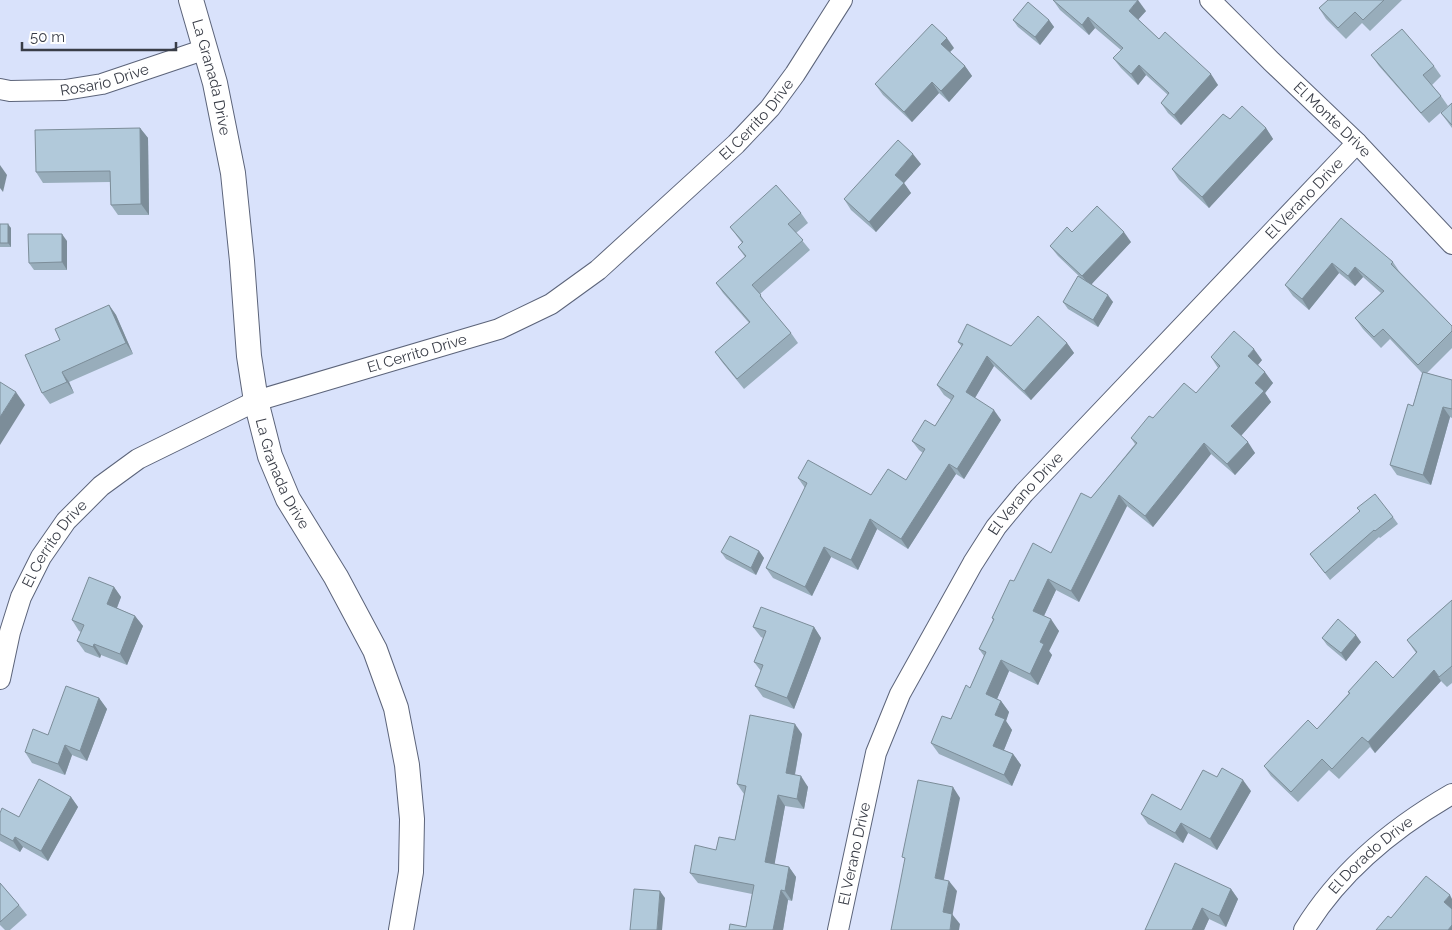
<svg xmlns="http://www.w3.org/2000/svg" width="1452" height="930" viewBox="0 0 1452 930" font-family="Raleway,sans-serif">
	<rect width="100%" height="100%" fill="#d9e2fb"/>
	<g fill="none" stroke-linecap="round" stroke-linejoin="round">
		<g stroke="#5c647a" stroke-width="22">
			<g id="minor">
				<path id="s1" d="M1210,0L1271,61L1357,143L1452,244"/>
				<path id="s2" d="M0,89L10,91L65,90L102,84L206,49"/>
				<path id="s3" d="M0,679L10,632L21,597L41,557L66,521L101,486L138,459L256,401L499,329L551,304L598,270L736,144L770,108L795,74L842,0"/>
				<path id="s4" d="M838,930L876,753L900,694L973,563L996,527L1024,493L1357,143"/>
				<path id="s5" d="M1304,930C1340,871 1393,828 1452,794"/>
			</g>
		</g>
		<g stroke="#5c647a" stroke-width="26">
			<g id="tertiary">
				<path id="s6" d="M191,0L215,83L233,173L242,261L249,356L256,401L270,456L288,499L336,577L375,650L396,708L407,765L412,819L411,872L401,930"/>
			</g>
		</g>
		<use href="#minor" stroke="#fff" stroke-width="20"/>
		<use href="#tertiary" stroke="#fff" stroke-width="24"/>
	</g>
	<g fill="#98adbb">
		<polygon points="1053,0 1146,11 1138,19 1159,39 1218,85 1181,125 1168,113 1161,103 1168,95 1146,75 1138,85 1121,68 1113,58 1121,50 1095,28 1089,35 1060,10"/>
		<polygon points="1328,0 1402,0 1370,31 1362,23 1346,39 1326,19 1319,8"/>
		<polygon points="1013,20 1049,20 1054,27 1040,45 1018,27"/>
		<polygon points="954,48 950,52 965,66 972,76 949,102 939,93 912,122 883,95 875,84"/>
		<polygon points="1371,55 1434,66 1441,76 1432,85 1441,96 1448,106 1429,123 1379,66"/>
		<polygon points="1452,103 1452,128 1441,113"/>
		<polygon points="1230,119 1266,128 1273,139 1209,208 1179,180 1172,169"/>
		<polygon points="140,128 148,138 149,215 118,215 111,205 110,182 43,183 36,172"/>
		<polygon points="921,164 904,183 911,193 876,232 851,210 844,199"/>
		<polygon points="801,213 808,223 796,233 810,250 760,294 767,305 791,333 798,343 744,389 722,362 715,352 749,323 723,293 716,283 745,257 738,247 742,243 730,227"/>
		<polygon points="1341,218 1393,262 1399,271 1452,326 1452,348 1427,373 1452,380 1452,418 1450,417 1431,485 1397,475 1390,465 1413,406 1422,373 1390,339 1381,348 1363,329 1355,318 1381,293 1363,277 1355,286 1339,273 1309,310 1293,296 1285,285"/>
		<polygon points="0,224 11,228 11,247 0,247"/>
		<polygon points="1072,232 1131,242 1091,284 1113,302 1098,327 1068,309 1063,302 1081,278 1058,256 1050,246"/>
		<polygon points="67,241 67,270 34,270 29,263"/>
		<polygon points="109,305 116,315 133,354 69,382 74,393 50,404 42,393 60,340"/>
		<polygon points="958,342 1011,346 1067,343 1074,353 1031,400 994,366 975,398 1001,420 964,479 956,474 908,549 877,529 858,570 831,557 812,596 773,578 766,568 805,488 798,478 871,495 906,480 923,453 919,450 912,441 935,426 951,400 944,395 937,385 962,347"/>
		<polygon points="1211,357 1262,360 1258,365 1273,383 1265,393 1271,402 1241,436 1255,453 1235,475 1211,454 1153,527 1127,506 1079,602 1056,590 1044,616 1059,631 1049,651 1052,655 1038,685 1009,671 997,699 1001,701 1009,712 1006,721 1012,730 1004,750 1013,754 1021,765 1012,786 939,754 931,743 951,719 970,688 984,656 979,649 993,620 992,618 1014,581 1051,553 1091,498 1135,444 1131,438 1153,418 1196,393 1218,368"/>
		<polygon points="1393,517 1398,524 1380,538 1379,537 1330,580 1310,554"/>
		<polygon points="759,551 764,558 756,575 726,559 721,552"/>
		<polygon points="114,587 121,597 117,608 135,616 143,626 127,665 101,655 100,658 85,652 77,641 81,632 79,631 72,620"/>
		<polygon points="1452,600 1452,683 1447,687 1441,681 1375,753 1370,747 1339,779 1329,770 1298,802 1271,776 1264,766 1317,729 1349,693 1393,678 1416,653 1407,640"/>
		<polygon points="753,627 814,627 821,638 794,709 763,697 755,686 761,671 754,662 763,638 761,637"/>
		<polygon points="1322,638 1361,642 1346,661 1327,645"/>
		<polygon points="99,698 107,709 87,761 72,755 65,775 32,763 25,752"/>
		<polygon points="802,734 795,775 808,787 804,809 785,806 774,864 789,867 796,877 792,901 788,900 783,930 729,930 746,927 752,894 698,883 690,873 716,850 735,840 744,794 737,784"/>
		<polygon points="1251,791 1217,850 1188,833 1183,843 1148,824 1141,814 1181,810"/>
		<polygon points="71,797 78,807 48,861 23,847 20,852 0,841 0,813 19,817"/>
		<polygon points="0,883 19,905 27,915 10,930 5,930 0,925"/>
		<polygon points="1231,889 1238,899 1226,927 1209,919 1204,930 1145,930"/>
	</g>
	<g fill="#7c8d99">
		<polygon points="1138,0 1146,11 1137,21 1129,11"/>
		<polygon points="1088,17 1095,28 1089,35 1082,25"/>
		<polygon points="1049,20 1054,27 1040,45 1035,37"/>
		<polygon points="947,38 954,48 948,54 941,44"/>
		<polygon points="1139,65 1146,75 1138,85 1131,74"/>
		<polygon points="965,66 972,76 949,102 941,91"/>
		<polygon points="1211,74 1218,85 1181,125 1174,115"/>
		<polygon points="932,82 939,93 912,122 904,112"/>
		<polygon points="140,128 148,138 149,215 141,204"/>
		<polygon points="1266,128 1273,139 1209,208 1202,197"/>
		<polygon points="913,154 921,164 904,183 911,193 876,232 869,222 895,175"/>
		<polygon points="0,165 7,175 3,192 0,188"/>
		<polygon points="8,224 11,228 11,247 8,243"/>
		<polygon points="1124,232 1131,242 1090,286 1082,276"/>
		<polygon points="62,234 67,241 67,270 62,262"/>
		<polygon points="1332,263 1339,273 1309,310 1302,299"/>
		<polygon points="1355,267 1363,277 1355,286 1348,276"/>
		<polygon points="1108,295 1113,302 1098,327 1093,320"/>
		<polygon points="109,305 116,315 133,354 126,343"/>
		<polygon points="1067,343 1074,353 1031,400 1024,391"/>
		<polygon points="1254,349 1262,360 1256,367 1248,356"/>
		<polygon points="987,356 994,366 973,401 966,392"/>
		<polygon points="62,372 69,382 74,393 67,382"/>
		<polygon points="1265,372 1273,383 1265,393 1271,402 1239,438 1231,426 1255,383"/>
		<polygon points="16,392 25,405 0,445 0,417"/>
		<polygon points="1443,407 1450,417 1431,485 1423,475"/>
		<polygon points="994,410 1001,420 964,479 957,469"/>
		<polygon points="1248,442 1255,453 1235,475 1227,464"/>
		<polygon points="1204,443 1211,454 1153,527 1145,516"/>
		<polygon points="949,464 956,474 908,549 901,539"/>
		<polygon points="1119,495 1127,506 1079,602 1071,591"/>
		<polygon points="870,519 877,529 858,570 851,560"/>
		<polygon points="824,547 831,557 812,596 805,587"/>
		<polygon points="759,551 764,558 756,575 751,568"/>
		<polygon points="1048,579 1056,590 1041,622 1033,611"/>
		<polygon points="114,587 121,597 114,615 107,604"/>
		<polygon points="135,616 143,626 127,665 120,654"/>
		<polygon points="1051,619 1059,631 1049,651 1052,655 1038,685 1030,674 1040,642"/>
		<polygon points="814,627 821,638 794,709 787,698"/>
		<polygon points="1356,635 1361,642 1346,661 1341,653"/>
		<polygon points="94,644 101,655 100,658 93,647"/>
		<polygon points="1001,660 1009,671 994,706 986,694"/>
		<polygon points="1434,670 1441,681 1375,753 1368,742"/>
		<polygon points="99,698 107,709 87,761 80,751"/>
		<polygon points="1001,701 1009,712 1006,721 1012,730 1001,757 993,746 995,715"/>
		<polygon points="795,724 802,734 793,784 786,773"/>
		<polygon points="65,745 72,755 65,775 58,764"/>
		<polygon points="1013,754 1021,765 1012,786 1004,775"/>
		<polygon points="801,776 808,787 804,809 797,799"/>
		<polygon points="1243,780 1251,791 1217,850 1210,839"/>
		<polygon points="953,787 960,798 942,889 935,878"/>
		<polygon points="778,795 785,806 773,873 765,862"/>
		<polygon points="71,797 78,807 48,861 41,851"/>
		<polygon points="1181,823 1188,833 1183,843 1175,833"/>
		<polygon points="15,837 23,847 20,852 13,841"/>
		<polygon points="789,867 796,877 792,901 785,891"/>
		<polygon points="949,881 957,891 951,923 943,912"/>
		<polygon points="1231,889 1238,899 1226,927 1219,916"/>
		<polygon points="781,890 788,900 783,930 773,930"/>
		<polygon points="660,891 665,898 662,930 657,930"/>
		<polygon points="1450,895 1452,899 1452,912 1444,902"/>
		<polygon points="1202,908 1209,919 1204,930 1192,930"/>
		<polygon points="952,914 960,924 959,930 950,930"/>
		<polygon points="1452,925 1452,930 1448,930"/>
	</g>
	<g fill="#b1c9da" stroke="#7c8d99">
		<polygon points="1053,0 1138,0 1129,11 1159,39 1165,32 1211,74 1174,115 1161,103 1169,93 1139,65 1131,74 1113,58 1123,48 1088,17 1082,25"/>
		<polygon points="1328,0 1384,0 1363,20 1355,12 1338,28 1319,8"/>
		<polygon points="1028,2 1049,20 1035,37 1013,20"/>
		<polygon points="932,24 947,38 941,44 965,66 941,91 932,82 904,112 875,84"/>
		<polygon points="1402,29 1434,66 1423,75 1441,96 1421,113 1371,55"/>
		<polygon points="1452,103 1452,125 1441,113"/>
		<polygon points="1242,106 1266,128 1202,197 1172,169 1223,114 1230,119"/>
		<polygon points="140,128 141,204 111,205 110,171 36,172 35,130"/>
		<polygon points="898,140 913,154 895,175 904,183 869,222 844,199"/>
		<polygon points="776,185 801,213 788,224 803,240 752,285 761,295 760,296 791,333 737,379 715,352 750,322 716,283 746,256 738,247 743,242 730,227"/>
		<polygon points="1097,206 1124,232 1082,276 1050,246 1067,227 1072,232"/>
		<polygon points="1341,218 1393,262 1391,264 1452,326 1452,331 1418,365 1383,329 1374,337 1355,318 1384,291 1355,267 1348,276 1332,263 1302,299 1285,285"/>
		<rect x="0" y="224" width="8" height="19"/>
		<polygon points="28,234 62,234 62,262 29,263"/>
		<polygon points="1078,276 1108,295 1093,320 1063,302"/>
		<polygon points="109,305 126,343 62,372 67,382 42,393 25,355 60,340 55,329"/>
		<polygon points="1038,316 1067,343 1024,391 987,356 966,392 994,410 957,469 949,464 901,539 870,519 851,560 824,547 805,587 766,568 807,483 798,478 808,460 871,495 888,469 906,480 925,449 912,441 925,420 935,426 954,396 937,385 963,344 958,342 967,324 1011,346"/>
		<polygon points="1234,331 1254,349 1248,356 1265,372 1255,383 1264,391 1231,426 1248,442 1227,464 1204,443 1145,516 1119,495 1071,591 1048,579 1033,611 1051,619 1040,642 1044,644 1030,674 1001,660 986,694 1001,701 995,715 1005,719 993,746 1013,754 1004,775 931,743 942,716 951,719 966,685 970,688 986,652 979,649 994,619 992,618 1010,580 1014,581 1033,543 1051,553 1081,493 1091,498 1137,443 1131,438 1149,416 1153,418 1184,383 1196,393 1220,366 1211,357"/>
		<polygon points="1423,372 1452,380 1452,409 1443,407 1423,475 1390,465 1408,404 1413,406"/>
		<polygon points="0,382 16,392 0,417"/>
		<polygon points="1375,494 1393,517 1375,531 1374,530 1325,573 1310,554 1360,511 1357,508"/>
		<polygon points="730,536 759,551 751,568 721,552"/>
		<polygon points="89,577 114,587 107,604 135,616 120,654 94,644 93,647 77,641 84,625 72,620"/>
		<polygon points="1452,600 1452,666 1439,677 1434,670 1368,742 1362,737 1332,769 1322,759 1291,792 1264,766 1308,720 1317,729 1350,693 1348,692 1376,661 1393,678 1417,652 1407,640"/>
		<polygon points="761,607 814,627 787,698 755,686 763,665 754,662 766,631 753,627"/>
		<polygon points="1338,619 1356,635 1341,653 1322,638"/>
		<polygon points="66,686 99,698 80,751 65,745 58,764 25,752 33,729 48,735"/>
		<polygon points="750,715 795,724 786,773 801,776 797,799 778,795 765,862 789,867 785,891 781,890 773,930 729,930 730,924 746,927 754,885 690,873 695,845 716,850 719,837 735,840 746,786 737,784"/>
		<polygon points="1222,768 1243,780 1210,839 1181,823 1175,833 1141,814 1152,794 1181,810 1203,770 1217,777"/>
		<polygon points="39,779 71,797 41,851 15,837 13,841 0,834 0,813 2,808 19,817"/>
		<polygon points="918,780 953,787 935,878 949,881 943,912 952,914 950,930 891,930 905,858 902,857"/>
		<polygon points="1175,863 1231,889 1219,916 1202,908 1192,930 1145,930"/>
		<polygon points="1426,876 1450,895 1444,902 1452,909 1452,925 1448,930 1376,930 1388,916 1391,918"/>
		<polygon points="0,883 19,905 0,922"/>
		<polygon points="634,889 660,891 657,930 630,930"/>
	</g>
	<g text-anchor="middle" stroke-width="4" stroke-linejoin="round" paint-order="stroke">
		<g font-size="15" fill="#393d47" stroke="#fff">
			<text dy="5" stroke="none"><textPath href="#s6" startOffset="80">La Granada Drive</textPath></text>
			<text dy="5" stroke="none"><textPath href="#s2" startOffset="106">Rosario Drive</textPath></text>
			<text dy="5" stroke="none"><textPath href="#s3" startOffset="988">El Cerrito Drive</textPath></text>
			<text dy="5" stroke="none"><textPath href="#s1" startOffset="171">El Monte Drive</textPath></text>
			<text dy="5" stroke="none"><textPath href="#s4" startOffset="888">El Verano Drive</textPath></text>
			<text dy="5" stroke="none"><textPath href="#s3" startOffset="568">El Cerrito Drive</textPath></text>
			<text dy="5" stroke="none"><textPath href="#s6" startOffset="485">La Granada Drive</textPath></text>
			<text dy="5" stroke="none"><textPath href="#s4" startOffset="482">El Verano Drive</textPath></text>
			<text dy="5" stroke="none"><textPath href="#s3" startOffset="148">El Cerrito Drive</textPath></text>
			<text dy="5" stroke="none"><textPath href="#s4" startOffset="78">El Verano Drive</textPath></text>
			<text dy="5" stroke="none"><textPath href="#s5" startOffset="101">El Dorado Drive</textPath></text>
		</g>
	</g>
	<path d="M22 42v8h154v-8" fill="none" stroke="#393d47" stroke-width="2.5"/>
	<text x="30" y="42" font-size="15" fill="#393d47" stroke="#ffffff" stroke-width="4" paint-order="stroke">50 m</text>
</svg>
